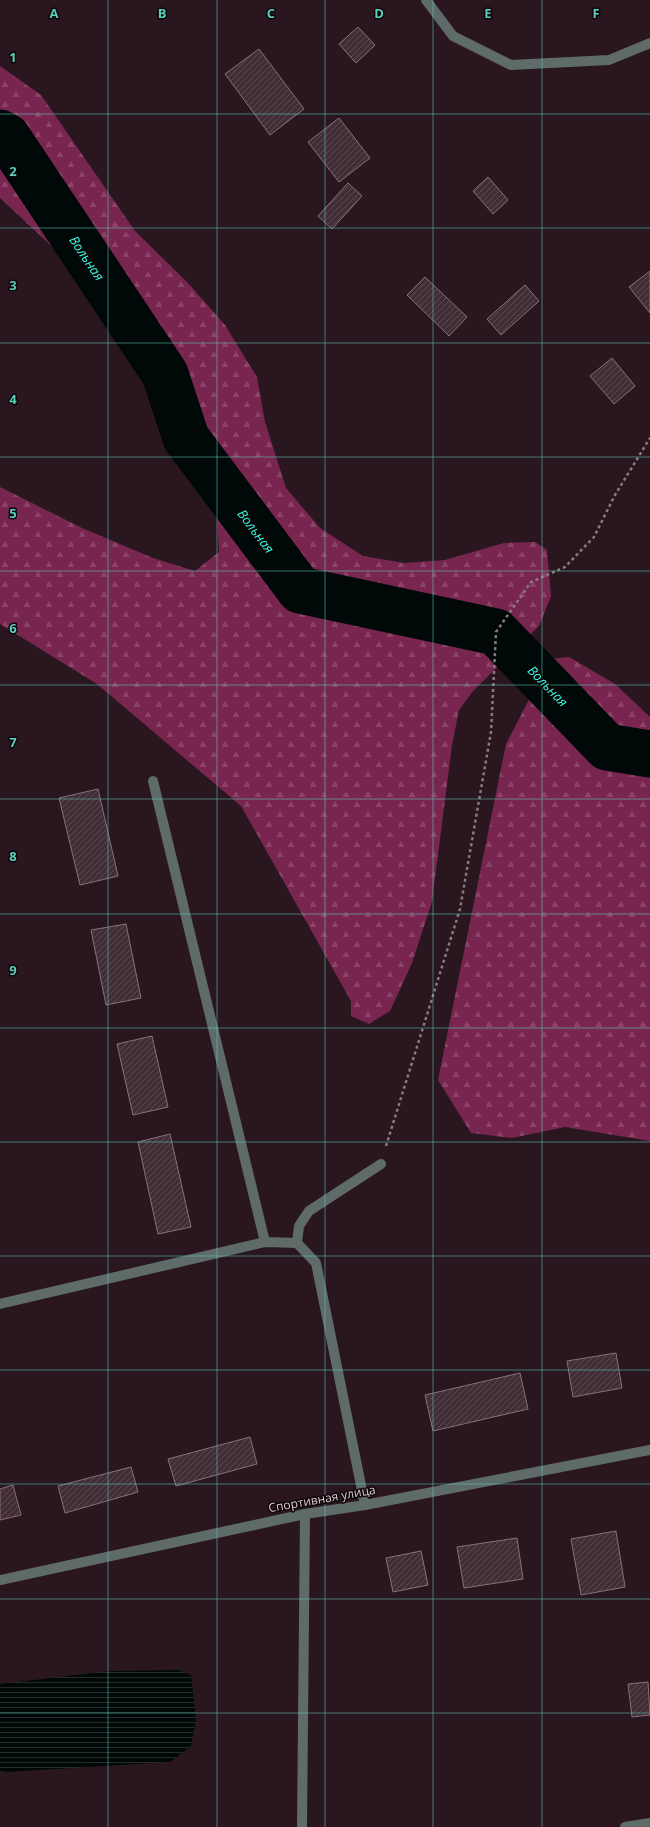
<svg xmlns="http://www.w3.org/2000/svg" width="650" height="1827" viewBox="0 0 650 1827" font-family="'Open Sans',sans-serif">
	<defs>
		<pattern id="forest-firs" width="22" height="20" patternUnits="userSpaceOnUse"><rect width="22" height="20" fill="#782650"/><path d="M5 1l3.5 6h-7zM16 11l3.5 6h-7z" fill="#8b4468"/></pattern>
		<pattern id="water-rules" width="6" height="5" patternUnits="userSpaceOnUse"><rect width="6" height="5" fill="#000907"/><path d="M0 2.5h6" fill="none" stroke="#252c2a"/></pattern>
		<pattern id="building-hatch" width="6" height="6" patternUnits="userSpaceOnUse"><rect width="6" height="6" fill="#422c35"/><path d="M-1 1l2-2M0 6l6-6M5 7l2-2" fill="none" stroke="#5d4951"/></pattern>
	</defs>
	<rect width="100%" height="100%" fill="#2a161f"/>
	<g fill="url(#forest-firs)">
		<polygon points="0,66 41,95 135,231 187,282 225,325 257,377 265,422 286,488 320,528 363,556 404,563 445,560 504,543 535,542 547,550 551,596 539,626 473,691 459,710 452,745 432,902 412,963 390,1011 369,1024 351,1016 351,1001 241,806 97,684 0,624 0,487 82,528 153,558 195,571 219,552 216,493 168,427 117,331 59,253 0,198"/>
		<polygon points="569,657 615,684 650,717 650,1141 565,1127 512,1138 471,1133 438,1080 506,744 550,659"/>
	</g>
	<polygon fill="url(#water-rules)" points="179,1670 191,1675 196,1720 191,1746 170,1762 7,1772 0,1771 0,1684 110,1671"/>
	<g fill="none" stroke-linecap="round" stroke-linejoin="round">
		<polyline stroke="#000907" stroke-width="47" points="0,133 7,137 165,374 186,438 300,590 496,632 607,747 650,754"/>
	</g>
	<g fill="url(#building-hatch)" stroke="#89707a">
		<polygon points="358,27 375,45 356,63 339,44"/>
		<polygon points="259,49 304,109 270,135 225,74"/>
		<polygon points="339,118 370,158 339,182 308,142"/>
		<polygon points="488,177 508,200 493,214 473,191"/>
		<polygon points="348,183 362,196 332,229 318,216"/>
		<polygon points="650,271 650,313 629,287"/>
		<polygon points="425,277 467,317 449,336 407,295"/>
		<polygon points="525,285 539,301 501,335 487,319"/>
		<polygon points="612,358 635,386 614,404 590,376"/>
		<polygon points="98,789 118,876 80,885 59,798"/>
		<polygon points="126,924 141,998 106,1005 91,930"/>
		<polygon points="152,1036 168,1107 133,1115 117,1044"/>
		<polygon points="170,1134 191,1227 158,1234 138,1142"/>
		<polygon points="616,1353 622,1388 573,1397 567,1361"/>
		<polygon points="520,1373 528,1409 433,1431 425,1395"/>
		<polygon points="250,1437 257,1464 176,1486 168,1459"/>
		<polygon points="131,1467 138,1492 65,1513 58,1486"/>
		<polygon points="13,1485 21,1515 0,1520 0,1489"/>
		<polygon points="616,1531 625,1587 581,1595 571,1539"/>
		<polygon points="517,1538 523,1579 464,1588 457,1547"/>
		<polygon points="421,1551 428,1585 393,1592 386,1558"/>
		<polygon points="648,1682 650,1715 632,1717 628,1684"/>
	</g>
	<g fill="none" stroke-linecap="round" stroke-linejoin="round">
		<polyline stroke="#8b7981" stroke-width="2.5" stroke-dasharray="3 3" stroke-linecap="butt" points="386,1146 460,909 491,732 496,632 531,582 565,567 594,537 615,495 650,438"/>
		<g stroke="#5f6b69" stroke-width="10">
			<polyline points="426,0 453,36 511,65 609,60 650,43"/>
			<polyline points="153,781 265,1242"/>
			<polyline points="297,1243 299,1226 309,1211 381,1164"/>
			<polyline points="0,1304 265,1242 297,1243 316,1263 365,1505"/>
			<polyline points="0,1580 305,1514 365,1505 650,1450"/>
			<polyline points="302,1827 305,1514"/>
			<polyline points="625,1827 650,1823"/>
		</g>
	</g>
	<path fill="none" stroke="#5bcebc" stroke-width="1" stroke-opacity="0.55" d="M108,0V1827M217,0V1827M325,0V1827M433,0V1827M542,0V1827M0,114H650M0,228H650M0,343H650M0,457H650M0,571H650M0,685H650M0,799H650M0,914H650M0,1028H650M0,1142H650M0,1256H650M0,1370H650M0,1484H650M0,1599H650M0,1713H650"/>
	<g text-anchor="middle" stroke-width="3" stroke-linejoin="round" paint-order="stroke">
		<g font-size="12" fill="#dccdd3" stroke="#0d0508">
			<text transform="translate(322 1499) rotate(-10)" y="4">Спортивная улица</text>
		</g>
		<g font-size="13" font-style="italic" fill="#33fce2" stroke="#0d0508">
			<text transform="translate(87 258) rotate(56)" y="5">Вольная</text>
			<text transform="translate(256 531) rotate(53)" y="5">Вольная</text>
			<text transform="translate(548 686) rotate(46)" y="5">Вольная</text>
		</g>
	</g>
	<g font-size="13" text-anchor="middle" font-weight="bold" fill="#5bcebc" stroke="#0d0508" stroke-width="3" stroke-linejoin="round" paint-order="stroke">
		<text x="54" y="18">A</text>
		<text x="162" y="18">B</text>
		<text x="271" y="18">C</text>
		<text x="379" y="18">D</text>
		<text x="488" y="18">E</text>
		<text x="596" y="18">F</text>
		<text x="13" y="62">1</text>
		<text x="13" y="176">2</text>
		<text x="13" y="290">3</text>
		<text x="13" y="404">4</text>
		<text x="13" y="518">5</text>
		<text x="13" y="633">6</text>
		<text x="13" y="747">7</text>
		<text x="13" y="861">8</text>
		<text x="13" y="975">9</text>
	</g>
</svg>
